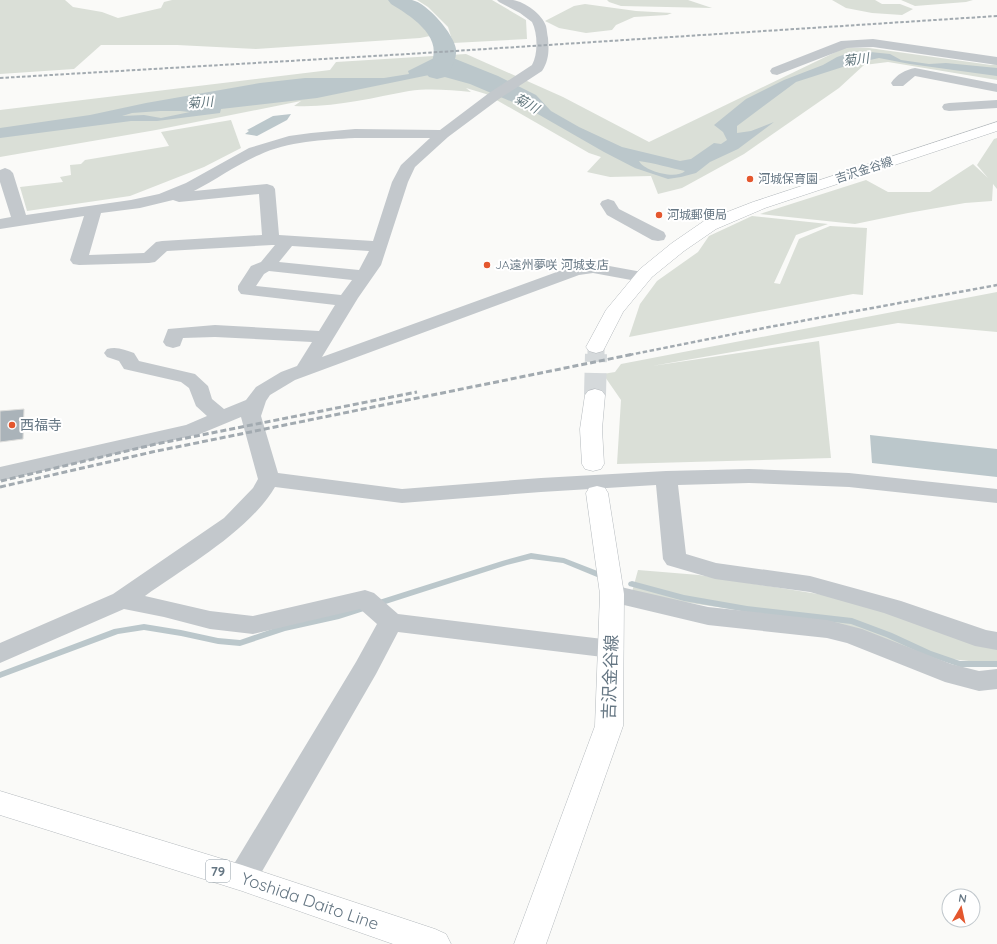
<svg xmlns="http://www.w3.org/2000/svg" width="997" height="944" viewBox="0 0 997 944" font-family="Quicksand,'Noto Sans JP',sans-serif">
	<rect width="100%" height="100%" fill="#fafaf8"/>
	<g fill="#dadfd7">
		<polygon points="0,0 65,0 73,7 102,12 118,18 161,8 164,2 172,0 397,0 410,11 428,20 435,35 420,38 256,49 177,45 101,45 74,69 0,74"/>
		<polygon points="417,0 492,0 526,20 527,39 453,43 448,27 428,7"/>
		<polygon points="607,0 688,0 712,8 621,6 609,2"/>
		<polygon points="832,0 875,0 882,4 900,4 913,9 902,15 872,13 846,8"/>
		<polygon points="901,0 973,0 966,2 915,6"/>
		<polygon points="585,4 636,11 672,13 667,15 634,17 616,25 612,30 586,33 559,28 545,21 574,6"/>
		<path d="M844,48H869L991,65L997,64V80L888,62L864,65L839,88L744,154L682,188L658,194L651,176L610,177L587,172L601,157L589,153L486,94L466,88L471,92C450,90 429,88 409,91C371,98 333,108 294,106L301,101L156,130L0,157V110L330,70L336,62L466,54L563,97L649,142Z"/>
		<polygon points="231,120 241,148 204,167 130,196 27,211 20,187 63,182 60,177 71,175 70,165 81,164 85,160 169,146 161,132"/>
		<polygon points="997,138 997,189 993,184 992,201 965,203 908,213 855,224 760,214 866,180 888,192 930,192 973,164 988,178 977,165 994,139"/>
		<polygon points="752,216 828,224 796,235 774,283 780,284 799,239 830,226 867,228 863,295 853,294 629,337 640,304 657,281 698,252 709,236"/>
		<polygon points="997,292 997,332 898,323 652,366 819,341 831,458 617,464 621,400 603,374 615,372 621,364"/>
		<polygon points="638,570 699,575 880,604 997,636 997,664 922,656 839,625 670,600 632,592"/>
	</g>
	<g fill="#bbc7cb" fill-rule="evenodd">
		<path d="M852,52H870L890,54L901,60L929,64L946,63L997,68V76L910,64L879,58L852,64L796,82L737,126V133L751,131L774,122L738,149L710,162L696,173L681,177L668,179L635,168L604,152L529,109L470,84L434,74L317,98L221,109L220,113L157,121H131L0,138V128L90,115L146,103L260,83L305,78H384L409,74L408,71L432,59L453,58L498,76L536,95L551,111L579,127L622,147L680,161L691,159L714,143L721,144L727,140L723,132L714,125L746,99L784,80L823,65L837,57ZM160,111H180L190,112L161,118L144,115L122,116L132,113ZM639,161C655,163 670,168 685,171C676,180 644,171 639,161Z"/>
		<polygon points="291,114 287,120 257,136 245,134 249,131 247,130 273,116"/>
		<polygon points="870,435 997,449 997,477 872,463"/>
	</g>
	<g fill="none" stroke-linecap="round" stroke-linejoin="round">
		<g fill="#bbc7cb" fill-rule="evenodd">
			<polygon points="531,553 564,558 600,572 601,574 600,576 597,577 563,563 531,559 507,565 339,619 285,631 240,646 218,644 181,636 144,630 118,634 0,678 0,672 114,629 144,624 181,630 218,638 240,640 284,625 335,614 502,561"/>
			<polygon points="632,581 684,595 747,606 852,618 892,633 931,651 960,661 997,661 997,667 960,667 925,655 886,637 851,624 747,612 684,601 629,586 628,584 629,582"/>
		</g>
		<path fill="#bbc7cb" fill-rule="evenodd" d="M388,0C395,0 405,0 412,0C427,3 454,34 456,49C457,60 451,69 445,77L437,79L429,77L425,72C427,69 430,65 432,61C442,35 409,15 391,4Z"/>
	</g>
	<polygon fill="#aab3b9" stroke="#dcdcda" points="24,409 23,439 0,442 0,411"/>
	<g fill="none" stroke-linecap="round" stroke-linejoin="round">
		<polyline stroke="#d5d9db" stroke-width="17" stroke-dasharray="17 8" stroke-linecap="butt" points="596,355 596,347"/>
		<polyline stroke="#d5d9db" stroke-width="22" stroke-dasharray="22 11" stroke-linecap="butt" points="595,395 596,354"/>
		<g stroke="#b5babe" stroke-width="1">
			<g id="major">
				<polygon points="997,122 997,131 765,208 716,229 684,251 652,277 623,312 603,351 596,353 589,351 586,347 606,310 640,269 672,243 704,221 753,202"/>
				<polygon points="595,389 602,391 605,395 602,429 604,464 601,469 593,471 585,469 582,464 580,429 585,395 588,391"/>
				<polygon points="597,486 605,488 608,493 624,594 623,726 546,944 514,944 595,726 600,594 586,493 589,488"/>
				<polygon points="0,791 242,865 435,929 446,934 451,944 393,944 242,891 0,815"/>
			</g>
		</g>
		<g fill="#c3c8cc" fill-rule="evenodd">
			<path d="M497,0C502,0 508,0 513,0C525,2 542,14 546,26C547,30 547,34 548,38C549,51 549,60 542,71L499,99L448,137L415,167L408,182L381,265L358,298L322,357L576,265L593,263L642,272L648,273L651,277L648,281L642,282L593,273L579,275L295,380L270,395L266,401L261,416L278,473L402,489L541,478L666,471L749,469L849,473L997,489V503L849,487L749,483L678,485L686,554L716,563L810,576L901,601L986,630L997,632V650L975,646L884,613L810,592L715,579L667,565L663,559L656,485L541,492L402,503L275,487C249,531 187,566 145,596L210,611L253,616L365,590L374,593L398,614L611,640L620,642L624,649L620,656L611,658L398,632L376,674L253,887L242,891L231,887L227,878L231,869L356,662L377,624L360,609L253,634L210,629L164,617L124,609L0,663V643L113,594L224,518L253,488L258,479L241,417L200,434L0,481V467L186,425L207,416L196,406L189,388L181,382L124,369L119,361L107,357L104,353L107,349C117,346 125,350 134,353L139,361L195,374L208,386L212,399L224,409L246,400L256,387L281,372L297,366L312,342L215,337L183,338L180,346L173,348L166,346L163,342L168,329L215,325L319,331L335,305L241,294L238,290V286L251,266L261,262L275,245H272L167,251L155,262L149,263L79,265L73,264L70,260L84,216L0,229V219L11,217L0,182V170L5,168L10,170L13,173L26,215L131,200L159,194L186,183L249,148L289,136L311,133L355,129L440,130L489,93L532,65C538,54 538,34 532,22L520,13L499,2ZM355,138H430L401,165L392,182L373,241L279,235L275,189L273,186L267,184L194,191C216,180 236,165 259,155C288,141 323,140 355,138ZM259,194L262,235L162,241L156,242L144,253L89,255L101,213L140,208L173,200L179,202ZM292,246L369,251L359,270L279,262ZM269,271L352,280L341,295L256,286L264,274Z"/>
			<polygon points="873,39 997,57 997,65 873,47 847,48 777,75 772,74 770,71 772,68 841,41"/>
			<path d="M915,68L997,84V92L915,76L903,86H893L891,83C897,74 905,70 915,68Z"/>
			<polygon points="997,100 997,108 949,111 944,110 942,107 944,104 949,103"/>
			<polygon points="608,199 614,201 619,209 664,232 666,236 664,240 658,241 652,240 607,215 600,204 602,201"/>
			<polygon points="612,585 708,607 827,620 862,629 951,664 979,671 997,669 997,689 979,691 945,682 847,643 827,638 708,625 603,600 600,594 603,588"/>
		</g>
		<use href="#major" fill="#fff" fill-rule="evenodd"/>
		<polyline stroke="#a2aab0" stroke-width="2" stroke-dasharray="3.5 2" stroke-linecap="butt" points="0,78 408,54 997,16"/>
		<polyline stroke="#a2aab0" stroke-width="2.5" stroke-dasharray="4.5 2.5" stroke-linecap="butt" points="629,355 769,327 997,285"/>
		<g stroke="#a2aab0" stroke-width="3" stroke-dasharray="6 3" stroke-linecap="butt">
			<polyline points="1,481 156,444 417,392"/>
			<polyline points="0,487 152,452 634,354"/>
		</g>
	</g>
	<g fill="#e4572e" stroke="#fff" stroke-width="1.5">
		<circle cx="750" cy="179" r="4"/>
		<circle cx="659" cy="215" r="4"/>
		<circle cx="487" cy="265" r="4"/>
		<circle cx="12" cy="425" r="4"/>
	</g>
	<g text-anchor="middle" stroke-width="4" stroke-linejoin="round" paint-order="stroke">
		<g font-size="12" fill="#657683" stroke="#fff">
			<text transform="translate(864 170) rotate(-18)" y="4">吉沢金谷線</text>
		</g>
		<g font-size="12" fill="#657683" stroke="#fff" text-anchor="start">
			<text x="758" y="183">河城保育園</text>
			<text x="667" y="219">河城郵便局</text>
			<text x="495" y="269">JA遠州夢咲 河城支店</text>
		</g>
		<g font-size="13" font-style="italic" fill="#60757c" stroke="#fff">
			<text transform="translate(856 59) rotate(-7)" y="5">菊川</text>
			<text transform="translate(200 102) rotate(-5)" y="5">菊川</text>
			<text transform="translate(527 103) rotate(29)" y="5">菊川</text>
		</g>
		<rect fill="#fff" stroke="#939fa8" stroke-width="1" x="206" y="860" width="24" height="22" rx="3"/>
		<g font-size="13" font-weight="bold" fill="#657683">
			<text x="218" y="876">79</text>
		</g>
		<g font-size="14" fill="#657683" stroke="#fff" text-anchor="start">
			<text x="20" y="430">西福寺</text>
		</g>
		<g font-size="17" fill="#657683" stroke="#fff">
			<text transform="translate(610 677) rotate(-88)" y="6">吉沢金谷線</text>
			<text transform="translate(310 901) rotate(19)" y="6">Yoshida Daito Line</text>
		</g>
	</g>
	<g transform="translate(961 908) rotate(9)"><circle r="19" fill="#ffffff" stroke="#c1c8cd"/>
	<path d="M0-3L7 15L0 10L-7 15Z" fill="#e4572e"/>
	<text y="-6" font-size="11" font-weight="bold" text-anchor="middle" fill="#657683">N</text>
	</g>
</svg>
